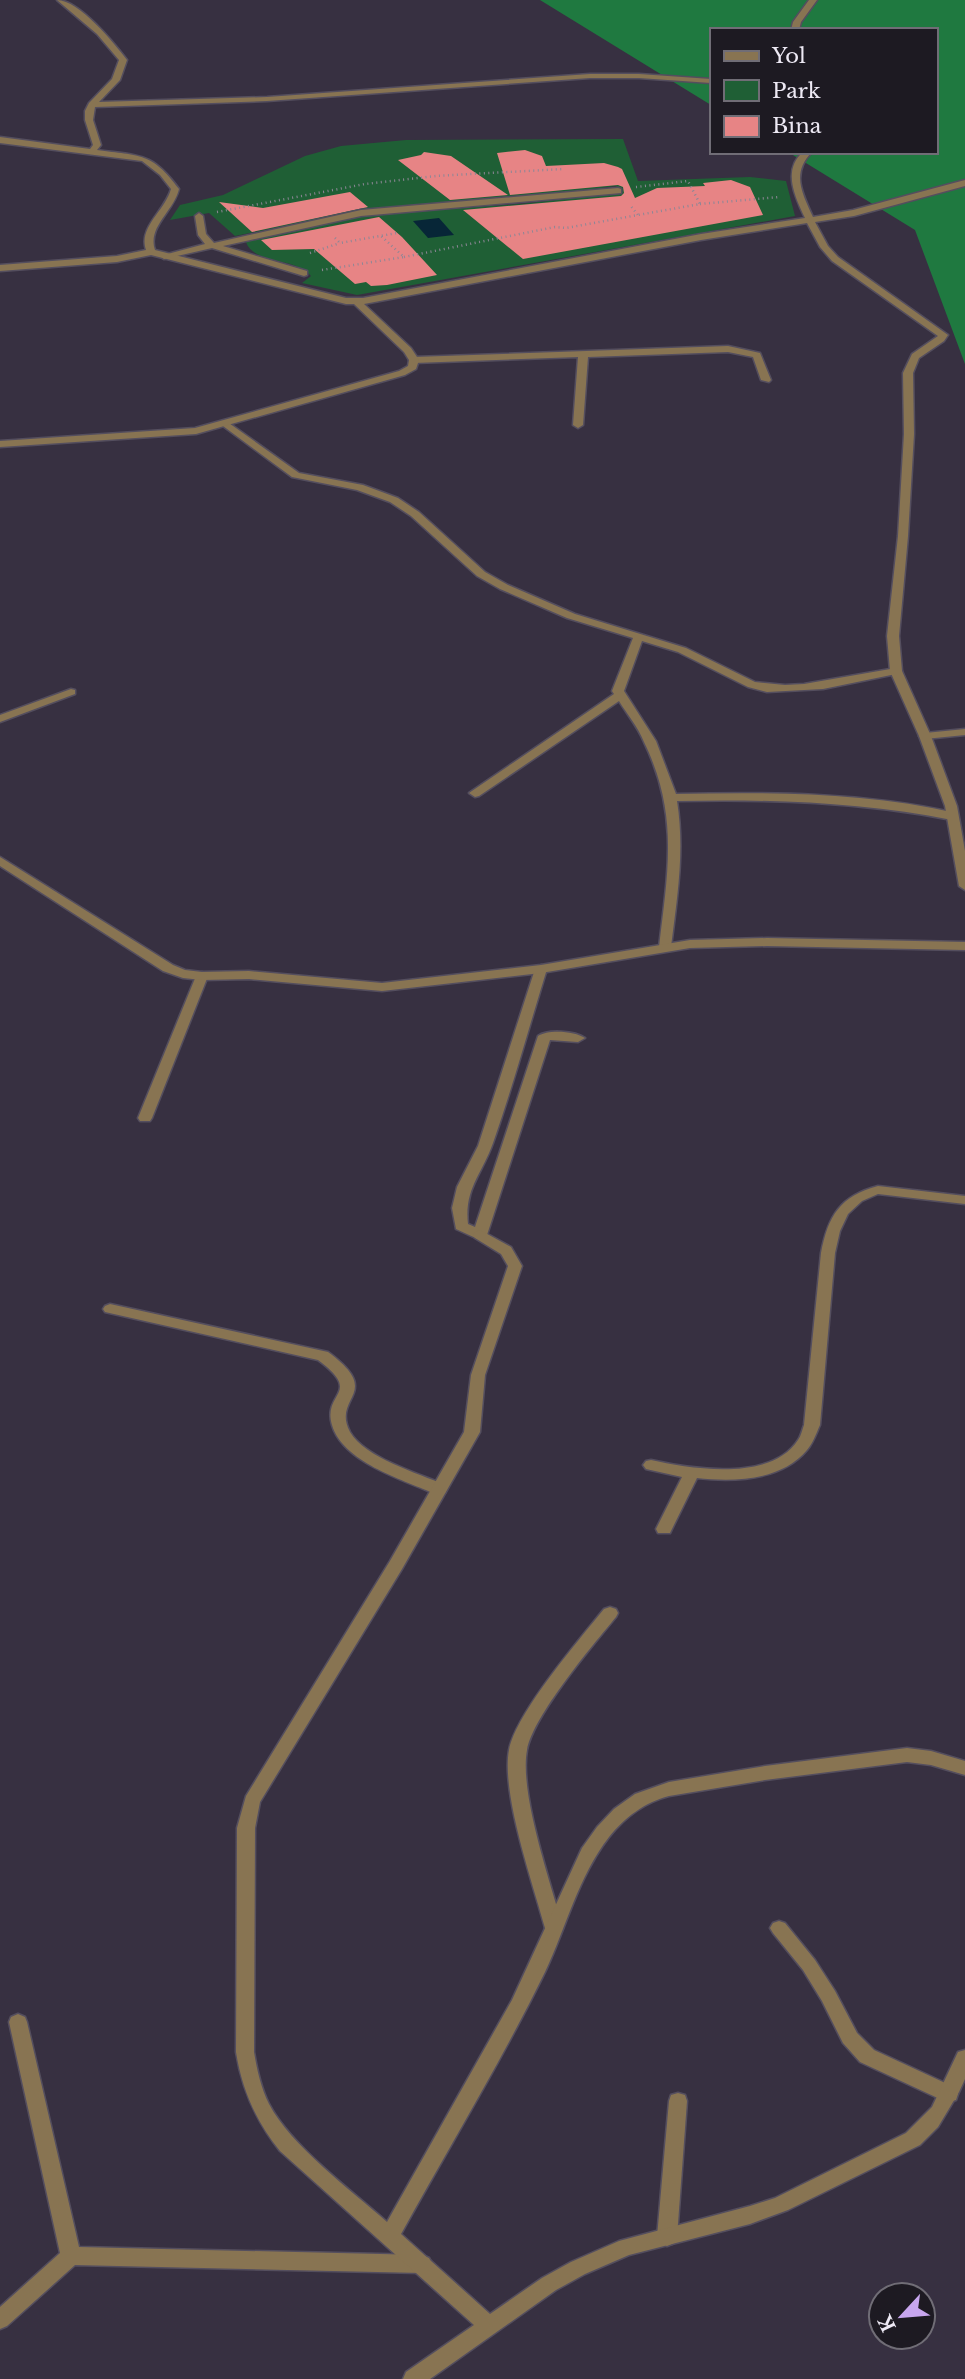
<svg xmlns="http://www.w3.org/2000/svg" width="965" height="2379" viewBox="0 0 965 2379" font-family="'Libre Baskerville',serif">
	<rect width="100%" height="100%" fill="#373041"/>
	<path fill="#1f5f35" d="M623,139L638,181L750,177L786,181L795,216L357,295L302,283L311,276C296,257 254,265 246,242L368,214L521,204L619,193L616,186L556,194L370,209L235,236L209,213L170,220L180,205L223,195L305,156L341,146L406,140Z"/>
	<polygon fill="#1f7940" points="540,0 965,0 965,364 915,230 788,152 935,152 935,30 711,30 711,105"/>
	<polygon fill="#072637" points="439,218 454,235 428,238 413,221"/>
	<g fill="#e78485">
		<polygon points="525,150 542,156 546,166 604,163 618,167 622,169 635,198 657,188 705,186 703,183 731,180 750,187 763,215 523,259 463,210 621,196 624,193 623,187 618,185 510,195 497,153"/>
		<polygon points="424,152 451,156 508,195 450,200 398,160 421,155"/>
		<polygon points="350,192 368,207 252,232 219,202 263,208"/>
		<polygon points="379,217 402,237 437,275 387,285 371,286 366,282 355,284 314,249 272,250 261,240"/>
	</g>
	<g fill="none" stroke-linecap="round" stroke-linejoin="round">
		<g stroke="#544e5e" stroke-width="3">
			<g id="lane">
				<polygon points="618,188 621,189 621,193 361,216 223,246 307,271 307,275 304,276 212,248 164,259 160,256 205,244 198,235 195,216 199,213 203,216 206,234 214,243 361,210"/>
				<polygon points="728,346 760,353 771,380 769,382 761,380 753,357 728,352 588,357 583,425 578,428 573,425 578,357 414,363 409,360 414,357"/>
				<path d="M226,421L299,473L363,485L398,498L419,512L485,572L508,585L575,614L686,648L755,682L785,685L804,684L896,668L902,671L896,674L823,689L767,692L748,687L678,652L642,641L624,691L656,741L676,794C769,792 865,792 956,813L958,816L952,820C861,802 770,799 677,801C685,851 677,898 671,947L665,951L661,950L659,947C668,871 679,814 644,742C638,727 627,714 619,701L479,796L475,797L469,793L614,694L612,691L633,638L567,618L500,589L477,576L411,516L390,502L357,490L292,477L223,426L221,424Z"/>
				<polygon points="71,689 75,690 75,694 0,722 0,715"/>
				<polygon points="965,729 965,735 925,739 919,736 925,733"/>
				<path d="M541,965L547,969C529,1027 513,1086 493,1143C482,1174 464,1189 468,1224L475,1227L538,1036C548,1029 575,1031 585,1038L578,1042L550,1040L487,1235L480,1240L456,1229L452,1208L457,1187L478,1146L535,969Z"/>
				<polygon points="202,972 208,976 152,1118 150,1121 140,1121 138,1118 196,976"/>
				<path d="M878,1186L965,1196V1204L878,1194L862,1201L848,1214L840,1231L835,1253L820,1425C816,1434 813,1443 807,1450C781,1481 734,1482 697,1478L670,1533H658L656,1529L682,1477L646,1469L643,1465L646,1461L651,1460C691,1469 771,1482 798,1440C801,1436 802,1430 804,1425L821,1253C828,1216 840,1196 878,1186Z"/>
				<path d="M110,1304L328,1352C385,1394 331,1396 350,1432C365,1458 418,1473 445,1485L447,1489L445,1493H433C401,1479 343,1462 332,1425C322,1392 364,1394 318,1360L105,1312L103,1309L105,1306Z"/>
				<path d="M610,1607L616,1609L618,1613L616,1617C592,1646 533,1716 527,1750C519,1793 551,1884 563,1928L560,1933L554,1935L548,1933L545,1928C533,1884 501,1793 509,1750C516,1713 579,1640 604,1609Z"/>
				<polygon points="779,1921 785,1923 815,1960 835,1991 857,2033 874,2050 956,2088 958,2094 956,2100 949,2102 942,2100 860,2062 843,2043 822,2001 803,1970 773,1933 770,1928 773,1923"/>
				<polygon points="18,2014 25,2017 27,2022 79,2247 422,2255 429,2258 432,2264 429,2270 422,2273 75,2265 7,2326 0,2329 0,2307 60,2253 9,2022 11,2017"/>
				<polygon points="678,2093 685,2095 687,2101 677,2237 674,2243 667,2246 660,2243 657,2237 669,2101 671,2095"/>
			</g>
		</g>
		<g stroke="#544e5e" stroke-width="3">
			<g id="street">
				<path d="M57,0C79,0 114,43 127,60L120,80L99,102L267,97L590,74H639L711,79V83L639,78H590L267,101L95,107L93,120L101,145L97,150C140,156 152,152 179,189C174,211 147,227 155,250L346,298H363L701,234L805,218C795,197 782,170 803,152H812C791,173 802,193 813,217L853,210L965,180V186L854,216L815,222L828,246L838,257L948,335L944,341L919,358L913,373L914,434L908,536L899,636L902,671L931,736L957,806L965,851V890L959,886L945,806L919,736L890,671L887,636L898,536L904,434L903,373L912,354L938,336L832,261L820,247L807,223L701,240L364,304L411,348L419,360L416,369L405,375L196,434L0,447V441L195,428L399,371L408,366L409,360L404,352L354,304H346L151,255L117,262L0,271V265L117,256L146,250C138,227 165,211 171,189L160,175L142,161L0,143V137L90,149L93,145L85,120V111L89,103L112,79L119,60L97,34Z"/>
				<polygon points="809,0 817,0 801,22 799,30 791,30 793,22"/>
				<polygon points="0,857 173,965 185,970 202,972 249,971 382,983 541,965 690,940 767,938 965,942 965,950 767,946 690,948 541,973 382,991 249,979 202,980 183,978 163,971 0,866"/>
				<path d="M480,1230L511,1247L522,1266L485,1375L480,1432L402,1569L260,1802L255,1828L254,2052C257,2070 261,2088 269,2104C291,2146 351,2190 387,2222L512,2000L582,1848L597,1827L614,1809L635,1794L669,1782L765,1766L907,1748L931,1751L965,1761V1775L931,1765L907,1762L765,1780L669,1796C645,1802 624,1818 609,1837C578,1877 566,1928 545,1972C501,2062 449,2147 401,2234L490,2314L542,2278L571,2262L619,2241L750,2206L775,2198L906,2133L932,2107L958,2052L965,2050V2079L959,2092L938,2127L920,2145L788,2210L750,2224L629,2255L585,2274L556,2290L430,2379H403L406,2372L474,2325L280,2151C256,2121 242,2090 236,2052L237,1828L246,1796L390,1561L464,1432L471,1375L508,1266L501,1254L475,1238L473,1235L475,1232Z"/>
			</g>
		</g>
		<g stroke="#8d8796" stroke-width="2.5" stroke-dasharray="1 3.5" stroke-linecap="butt">
			<polyline points="636,187 688,181 700,204 638,215"/>
			<polyline points="700,204 779,197"/>
			<polyline points="217,212 365,184 436,176 563,169"/>
			<polyline points="335,238 340,243 397,233"/>
			<polyline points="310,253 340,243"/>
			<polyline points="404,257 555,227 566,228 638,215 630,205"/>
			<polyline points="322,270 404,257 381,236"/>
		</g>
		<use href="#lane" fill="#887452" fill-rule="evenodd"/>
		<use href="#street" fill="#887452" fill-rule="evenodd"/>
	</g>
	<rect x="710" y="28" width="228" height="126" fill="#1d1a22" stroke="#706d76" stroke-width="2"/>
	<rect x="724" y="51" width="35" height="10" fill="#887452" stroke="#706d76" stroke-width="2"/>
	<text x="772" y="63" font-size="21" fill="#ede9f4">Yol</text>
	<rect x="724" y="80" width="35" height="21" fill="#1f5f35" stroke="#706d76" stroke-width="2"/>
	<text x="772" y="98" font-size="21" fill="#ede9f4">Park</text>
	<rect x="724" y="116" width="35" height="21" fill="#e78485" stroke="#706d76" stroke-width="2"/>
	<text x="772" y="133" font-size="21" fill="#ede9f4">Bina</text>
	<g transform="translate(902 2316) rotate(244)"><circle r="33" fill="#1d1a22" stroke="#706d76" stroke-width="2"/>
	<path d="M0-5L12 26L0 18L-12 26Z" fill="#c8a6ef"/>
	<text y="-10" font-size="19" font-weight="bold" text-anchor="middle" fill="#ede9f4">K</text>
	</g>
</svg>
